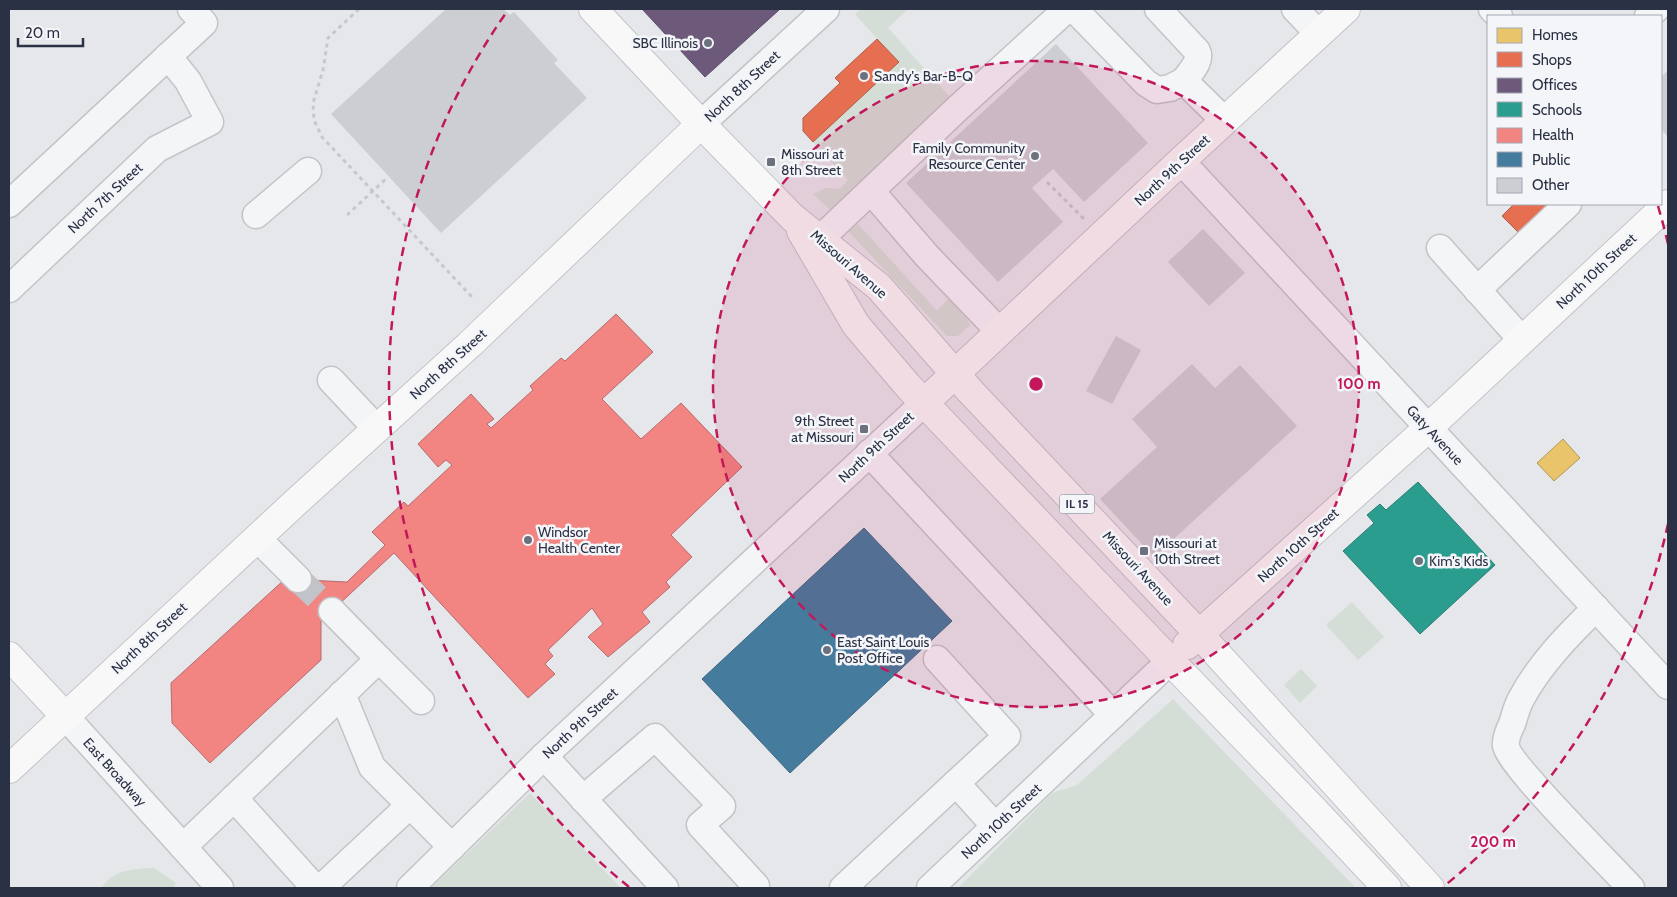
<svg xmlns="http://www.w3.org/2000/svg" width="1677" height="897" viewBox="0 0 1677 897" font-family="Cabin,sans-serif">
	<rect width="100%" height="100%" fill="#e6e7ea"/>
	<g fill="#d5ded6">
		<polygon points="861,9 908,9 888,28 951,98 830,210 813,194 826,188 840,189 848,180 813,142 898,62 855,14"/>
		<polygon points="858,224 937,311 949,298 963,312 970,325 958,336 947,336 848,231"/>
		<polygon points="1352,602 1384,637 1358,660 1326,625"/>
		<polygon points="1301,669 1317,686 1300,703 1284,685"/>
		<polygon points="1173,699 1356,888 958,888 1052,793 1077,785"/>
		<polygon points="530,793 621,888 431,888"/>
		<path d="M154,868L176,883L173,888H101C115,869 132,869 154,868Z"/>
	</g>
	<polygon fill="#e9c46a" stroke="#b0985f" points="1563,439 1580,458 1554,481 1537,463"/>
	<g fill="#e76f51" stroke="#af5c4d">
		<polygon points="877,39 899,62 813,142 803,131 803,118 840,83 835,78"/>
		<polygon points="1514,204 1557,204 1522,236 1502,216"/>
	</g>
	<polygon fill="#6d597a" stroke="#594d6a" points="642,9 778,9 779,10 705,77"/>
	<polygon fill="#2a9d8f" stroke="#2a7d78" points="1418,482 1495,565 1420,634 1343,551 1374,523 1367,515 1380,504 1386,510"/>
	<polygon fill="#f28482" stroke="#b66b6f" points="616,314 653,352 602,399 641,439 681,403 742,467 671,535 692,557 666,582 670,587 642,612 650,622 608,657 588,637 603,624 592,608 548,650 553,656 545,664 555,674 528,698 394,553 321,621 321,660 210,763 172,723 171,683 285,579 347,582 385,545 372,532 404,502 408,506 452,465 446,460 438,467 418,444 471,394 494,419 487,424 491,428 533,390 530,386 561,358 565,361"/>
	<polygon fill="#457b9d" stroke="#3d6582" points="864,528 952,621 790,773 702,679"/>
	<g fill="#cdced2">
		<polygon points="446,9 503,9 510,15 514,12 558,60 554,63 587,98 441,233 331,114"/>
		<polygon points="1056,44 1148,143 1084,202 1053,169 1032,188 1063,222 998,282 906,183"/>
		<polygon points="1668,70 1668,137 1661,129 1661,77"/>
		<polygon points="1203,229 1245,273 1209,306 1168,262"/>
		<polygon points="1116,336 1141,350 1112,404 1086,391"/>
		<polygon points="1192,364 1215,388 1240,365 1297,426 1154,557 1100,499 1157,447 1132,419"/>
	</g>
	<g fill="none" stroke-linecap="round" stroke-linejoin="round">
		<polyline stroke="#c1c3c9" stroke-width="26" stroke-dasharray="26 13" stroke-linecap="butt" points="298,579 332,611"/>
		<g stroke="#c3c4c8" stroke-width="29">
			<g id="minor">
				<polyline points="1074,9 1146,83 1157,90 1170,88 1184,81 1225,121"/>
				<path d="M1158,9L1197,51C1202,61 1190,72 1184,81"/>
				<polyline points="1295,9 1319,34"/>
				<polyline points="1492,9 1499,16"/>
				<polyline points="1648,16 1656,9"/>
				<polyline points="701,124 826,9"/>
				<polyline points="1181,161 1668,686"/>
				<polyline points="871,191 927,256 1000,332"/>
				<polyline points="9,204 204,23 191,9"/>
				<polyline points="256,215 308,171"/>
				<polyline points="820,239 958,108 1067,9"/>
				<polyline points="1440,248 1522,340"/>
				<polyline points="9,289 157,149 210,122 188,81 168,56"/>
				<polyline points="1477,290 1568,204"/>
				<polyline points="331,380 377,429"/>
				<polyline points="869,453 1113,715"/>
				<polyline points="257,538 298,579"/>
				<path d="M1596,608C1569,634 1539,665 1521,699C1517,706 1515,715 1512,724C1509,730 1505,739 1506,746C1509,765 1612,867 1631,888"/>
				<polyline points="332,611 379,659"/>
				<polyline points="937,659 1007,736 956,783"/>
				<polyline points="342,694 372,767 452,847"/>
				<polyline points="65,716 220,888"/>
				<polyline points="544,756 665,888"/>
				<polyline points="234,798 315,888"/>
				<polyline points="583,799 655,737 722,806 700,825 756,886 754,888"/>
				<polyline points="183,847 379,659 421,701"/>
				<polyline points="321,888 410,805"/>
				<polyline points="410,888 544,756 924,403"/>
				<polyline points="843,888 956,783 995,826"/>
				<polyline points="930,888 1170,661"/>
			</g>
		</g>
		<g stroke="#c2c4c8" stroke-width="30">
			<g id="major">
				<polyline points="593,9 701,124 792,217 879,287 970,391 1199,634 1430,888"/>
				<polyline points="801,231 856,325 908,386 1151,641 1314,810 1387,888"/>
				<polyline points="924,403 1181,161 1346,9"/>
				<polyline points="1187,645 1428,428 1668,204"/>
				<polyline points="9,656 65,716"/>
				<polyline points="9,769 296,502 469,345 701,124"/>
			</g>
		</g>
		<g stroke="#c7c8cd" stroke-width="3" stroke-dasharray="4 4" stroke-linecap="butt">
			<polyline points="359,9 328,38 323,70 313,103 314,120 322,137 472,297"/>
			<polyline points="1047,182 1085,220"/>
			<polyline points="347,215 387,178"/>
		</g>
		<use href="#minor" stroke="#f4f5f7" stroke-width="26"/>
		<use href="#major" stroke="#f8f8f8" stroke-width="28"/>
	</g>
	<circle cx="1036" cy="384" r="323" fill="#c2185b" fill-opacity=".12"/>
	<g fill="none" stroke="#c2185b" stroke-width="2.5" stroke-dasharray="9 6">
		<circle cx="1036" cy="384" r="323"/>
		<path d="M1668 524A647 647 0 0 1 1443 887M629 887A647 647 0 0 1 506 13M1658 206A647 647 0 0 1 1668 244"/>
	</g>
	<g fill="#6c717e" stroke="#f3f5f9" stroke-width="2">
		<circle cx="708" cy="43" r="5"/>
		<circle cx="864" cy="76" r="5"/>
		<circle cx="1035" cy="156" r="5"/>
		<rect x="766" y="157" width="10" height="10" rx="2.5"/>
		<rect x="859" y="424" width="10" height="10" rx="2.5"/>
		<circle cx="528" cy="540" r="5"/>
		<rect x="1139" y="546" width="10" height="10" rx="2.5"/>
		<circle cx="1419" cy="561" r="5"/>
		<circle cx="827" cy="650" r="5"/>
	</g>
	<g text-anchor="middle" stroke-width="5" stroke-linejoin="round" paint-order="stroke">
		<rect fill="#f3f5f9" stroke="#676c7a" stroke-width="1" x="1059.5" y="494.5" width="35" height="19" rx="4"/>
		<g font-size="12" font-weight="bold" fill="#2b3144">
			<text x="1077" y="508">IL 15</text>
		</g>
		<g font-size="14" fill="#2b3144" stroke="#f3f5f9" text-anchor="start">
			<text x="698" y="48" text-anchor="end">SBC Illinois</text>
			<text x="874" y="81">Sandy's Bar-B-Q</text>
			<text x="1025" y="153" text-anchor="end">Family Community<tspan x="1025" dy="16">Resource Center</tspan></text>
			<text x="781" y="159">Missouri at<tspan x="781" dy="16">8th Street</tspan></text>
			<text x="854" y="426" text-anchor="end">9th Street<tspan x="854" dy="16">at Missouri</tspan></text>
			<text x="538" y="537">Windsor<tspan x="538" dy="16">Health Center</tspan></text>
			<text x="1154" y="548">Missouri at<tspan x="1154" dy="16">10th Street</tspan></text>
			<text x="1429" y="566">Kim's Kids</text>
			<text x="837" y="647">East Saint Louis<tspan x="837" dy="16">Post Office</tspan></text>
		</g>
		<g font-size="14" fill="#2b3144" stroke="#f3f5f9">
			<text transform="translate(742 86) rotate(-43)" y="5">North 8th Street</text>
			<text transform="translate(1172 170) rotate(-43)" y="5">North 9th Street</text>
			<text transform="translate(105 198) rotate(-43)" y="5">North 7th Street</text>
			<text transform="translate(849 264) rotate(41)" y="5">Missouri Avenue</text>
			<text transform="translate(1596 271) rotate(-43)" y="5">North 10th Street</text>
			<text transform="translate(448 364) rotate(-42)" y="5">North 8th Street</text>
			<text transform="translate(1435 435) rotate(47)" y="5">Gaty Avenue</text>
			<text transform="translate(876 447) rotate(-43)" y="5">North 9th Street</text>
			<text transform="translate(1298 545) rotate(-42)" y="5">North 10th Street</text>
			<text transform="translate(1138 568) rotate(47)" y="5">Missouri Avenue</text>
			<text transform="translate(149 638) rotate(-43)" y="5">North 8th Street</text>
			<text transform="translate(580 723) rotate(-43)" y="5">North 9th Street</text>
			<text transform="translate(115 772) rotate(48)" y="5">East Broadway</text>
			<text transform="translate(1001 821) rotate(-43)" y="5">North 10th Street</text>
		</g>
	</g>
	<circle cx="1036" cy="384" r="8" fill="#c2185b" stroke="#f3f5f9" stroke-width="2.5"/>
	<g font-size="15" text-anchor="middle" font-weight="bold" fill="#c2185b" stroke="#f3f5f9" stroke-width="5" stroke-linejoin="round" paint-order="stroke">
		<text x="1359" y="389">100 m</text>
		<text x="1493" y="847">200 m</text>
	</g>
	<rect width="1677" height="897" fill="none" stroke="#2b3144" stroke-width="20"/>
	<rect x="1487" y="15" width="175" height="190" fill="#f3f5f9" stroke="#a3a7b1"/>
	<rect x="1497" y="28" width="25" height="15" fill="#e9c46a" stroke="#a3a7b1"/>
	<text x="1532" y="40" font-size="15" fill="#2b3144">Homes</text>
	<rect x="1497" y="52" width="25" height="15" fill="#e76f51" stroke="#a3a7b1"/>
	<text x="1532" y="65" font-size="15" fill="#2b3144">Shops</text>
	<rect x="1497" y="78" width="25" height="15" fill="#6d597a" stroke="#a3a7b1"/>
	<text x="1532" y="90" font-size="15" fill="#2b3144">Offices</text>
	<rect x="1497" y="102" width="25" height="15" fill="#2a9d8f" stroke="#a3a7b1"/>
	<text x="1532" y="115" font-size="15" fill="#2b3144">Schools</text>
	<rect x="1497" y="128" width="25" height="15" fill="#f28482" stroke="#a3a7b1"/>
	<text x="1532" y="140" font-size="15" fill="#2b3144">Health</text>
	<rect x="1497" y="152" width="25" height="15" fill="#457b9d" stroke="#a3a7b1"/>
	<text x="1532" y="165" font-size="15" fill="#2b3144">Public</text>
	<rect x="1497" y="178" width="25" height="15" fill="#cdced2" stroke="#a3a7b1"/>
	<text x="1532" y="190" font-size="15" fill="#2b3144">Other</text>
	<path d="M18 38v8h65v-8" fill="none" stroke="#2b3144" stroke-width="2.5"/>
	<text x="25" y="38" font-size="15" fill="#2b3144" stroke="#f3f5f9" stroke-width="4" paint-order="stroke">20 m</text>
</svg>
